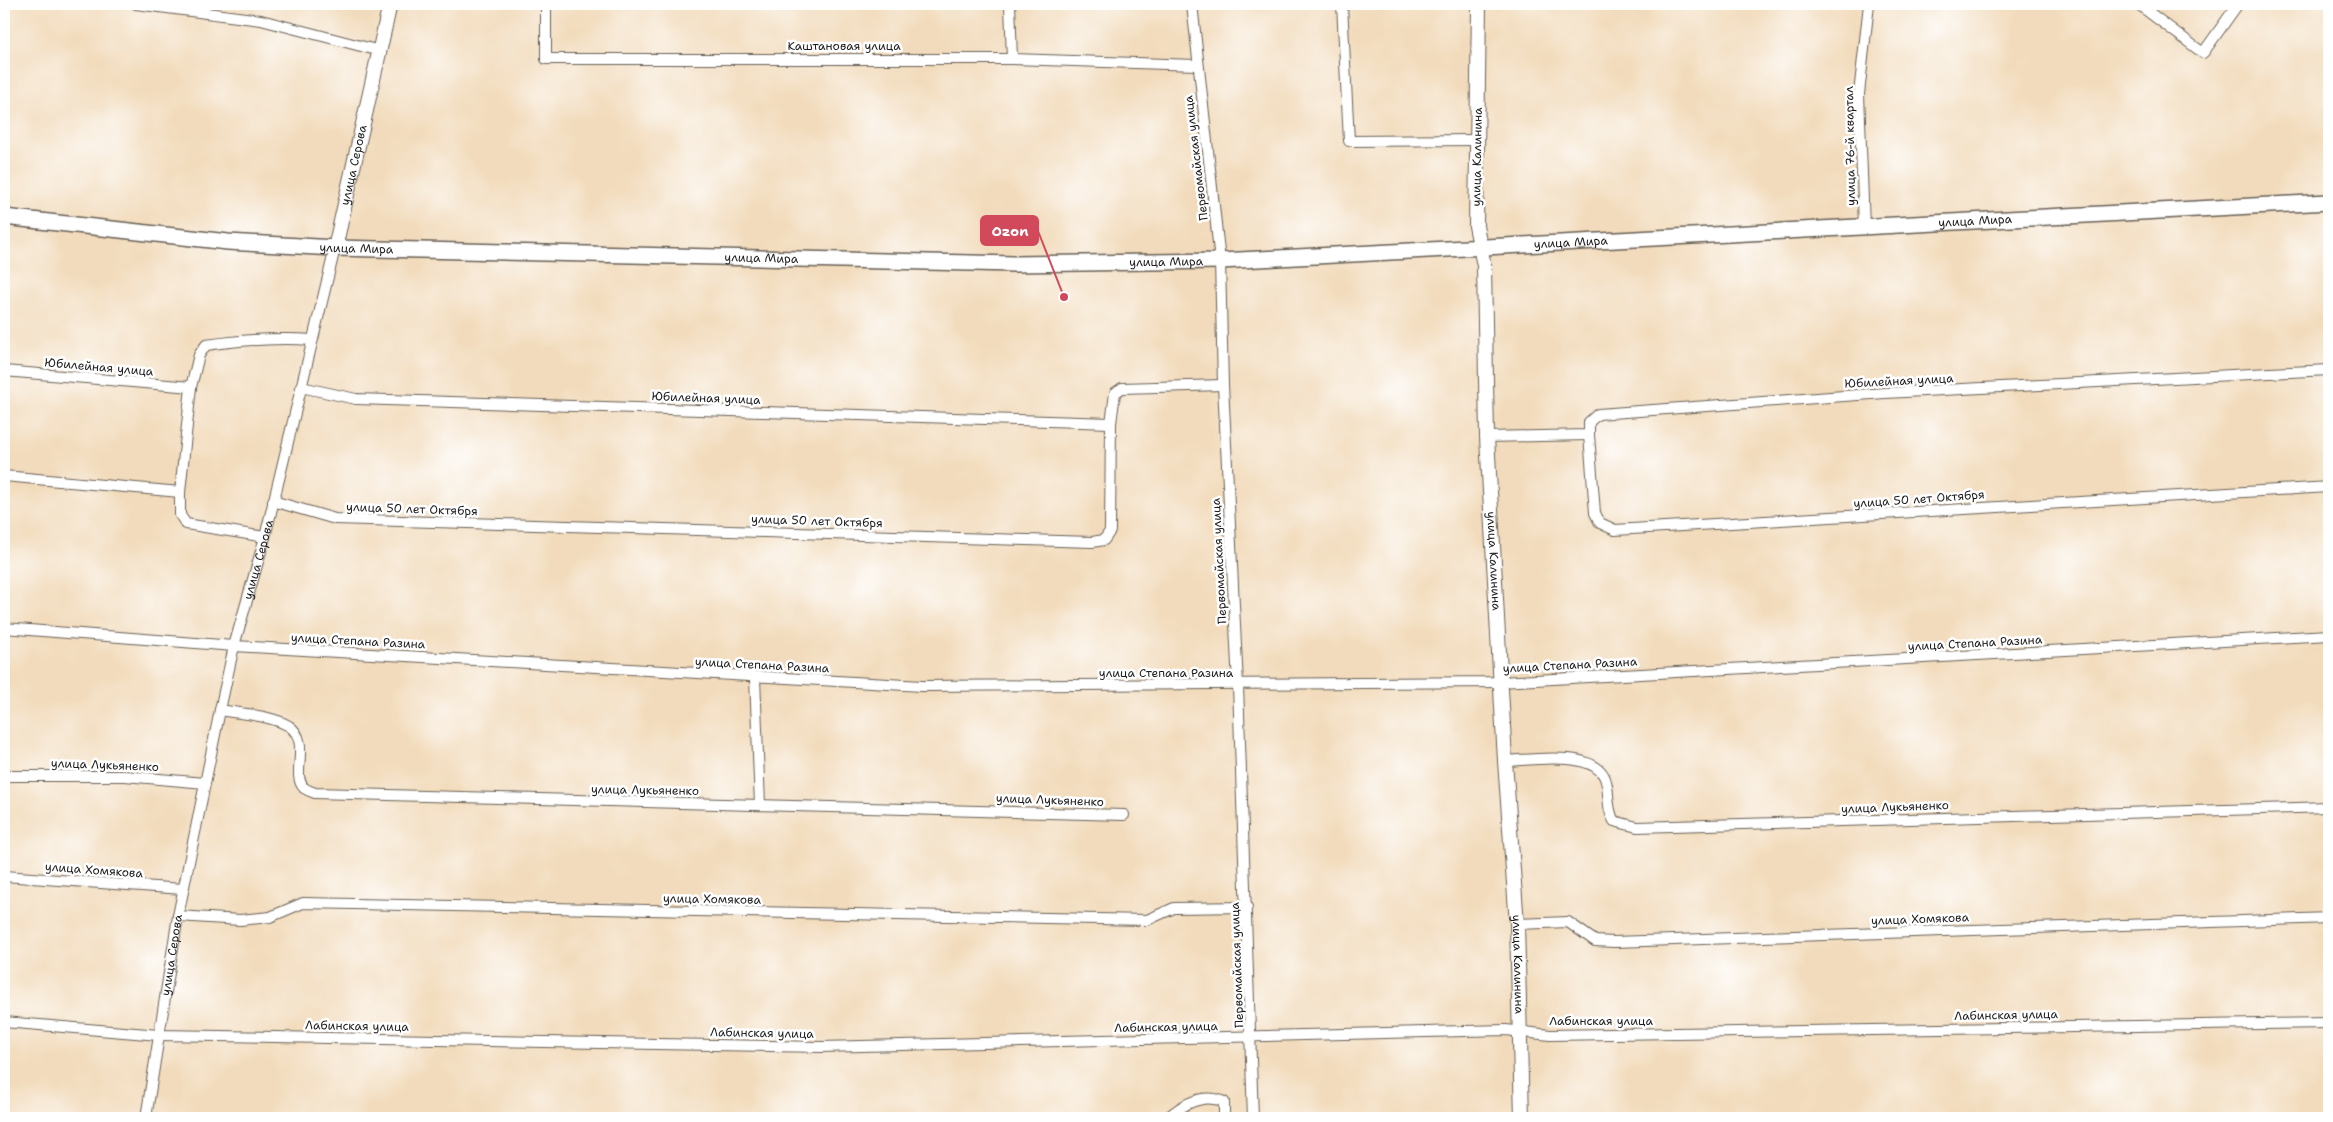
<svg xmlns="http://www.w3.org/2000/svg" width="2333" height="1122" viewBox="0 0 2333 1122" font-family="'Shantell Sans',sans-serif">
	<rect width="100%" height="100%" fill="#fff"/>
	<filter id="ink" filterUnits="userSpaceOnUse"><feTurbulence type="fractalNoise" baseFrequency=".02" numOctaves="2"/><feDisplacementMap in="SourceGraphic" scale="10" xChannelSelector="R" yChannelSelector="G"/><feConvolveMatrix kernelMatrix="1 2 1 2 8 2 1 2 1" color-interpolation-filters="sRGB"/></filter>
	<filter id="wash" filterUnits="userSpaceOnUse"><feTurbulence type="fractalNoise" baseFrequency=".0096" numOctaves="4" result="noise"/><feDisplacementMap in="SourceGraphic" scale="20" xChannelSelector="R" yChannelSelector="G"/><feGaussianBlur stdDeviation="1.12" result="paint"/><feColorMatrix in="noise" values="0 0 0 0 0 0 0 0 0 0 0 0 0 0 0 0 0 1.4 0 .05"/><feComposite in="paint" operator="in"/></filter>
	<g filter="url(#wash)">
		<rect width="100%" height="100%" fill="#f2dbbc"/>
	</g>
	<g filter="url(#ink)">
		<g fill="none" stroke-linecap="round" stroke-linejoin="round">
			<g stroke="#675f54" stroke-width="12">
				<g id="street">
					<polyline points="136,4 261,20 380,51"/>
					<polyline points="546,4 546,59 1012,59 1197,65"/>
					<polyline points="1010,4 1012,59"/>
					<polyline points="1192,4 1220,261 1223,385 1238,685 1253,1118"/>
					<polyline points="1342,4 1349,141 1477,140"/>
					<polyline points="2138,4 2203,53 2238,4"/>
					<polyline points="1864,227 1859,94 1869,4"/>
					<polyline points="4,371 191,387"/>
					<polyline points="301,387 356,399 1111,423"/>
					<polyline points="1589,435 1595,513 1600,523 1615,530 2329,487"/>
					<polyline points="1487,437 1589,435 1589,422 1598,414 1885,393 2329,370"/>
					<polyline points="4,476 180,492"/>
					<polyline points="273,501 335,519 1092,542 1104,540 1110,531 1111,423 1115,393 1122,388 1223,385"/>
					<path d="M265,537L186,524L180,515V492L191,387L199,355L206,345C242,340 277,337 312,340"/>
					<polyline points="4,628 234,646 922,686 1500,682 2329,635"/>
					<polyline points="755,678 760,805"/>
					<path d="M220,710C241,714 271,715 289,726C312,742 290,774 304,788C307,790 312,792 315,793L1124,815"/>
					<path d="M1505,761C1530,760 1590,750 1604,776C1611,789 1605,806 1614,821L1637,827L2329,807"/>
					<polyline points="4,776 125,776 205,783"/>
					<polyline points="4,876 183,889"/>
					<polyline points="178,916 240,920 270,917 303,903 1147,920 1174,908 1247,907"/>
					<polyline points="1517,924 1568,922 1595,941 1614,942 2329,918"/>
					<polyline points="4,1022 159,1035 821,1047 1506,1030 1550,1035 2329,1023"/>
					<path id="s1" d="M146,1118L178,916L220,710L234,646L265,537L335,248"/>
					<path d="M1167,1118C1182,1105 1203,1092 1224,1102V1118"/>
				</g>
			</g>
			<g stroke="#675f54" stroke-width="16">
				<g id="secondary">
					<path id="s2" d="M1479,4L1476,226L1484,266L1487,437L1505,761L1517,924L1522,1118"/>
					<path id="s3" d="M335,248L390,4"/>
				</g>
			</g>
			<g stroke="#675f54" stroke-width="18">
				<g id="primary">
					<path id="s4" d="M4,217L228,242L335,248L1014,264L1220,261L2329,202"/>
				</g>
			</g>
			<use href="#street" stroke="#fff" stroke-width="10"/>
			<use href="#secondary" stroke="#fff" stroke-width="14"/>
			<use href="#primary" stroke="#fff" stroke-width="15"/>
		</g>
	</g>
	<g text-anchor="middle" stroke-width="5" stroke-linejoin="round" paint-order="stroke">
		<g font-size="12" fill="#1c1c1c" stroke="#fff">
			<text x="844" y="50">Каштановая улица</text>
			<text transform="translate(1850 146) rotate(-91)" y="4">улица 76-й квартал</text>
			<text transform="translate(1477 157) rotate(-89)" y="4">улица Калинина</text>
			<text transform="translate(1196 158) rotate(-97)" y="4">Первомайская улица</text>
			<text dy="4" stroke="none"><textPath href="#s3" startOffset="85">улица Серова</textPath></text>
			<text dy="4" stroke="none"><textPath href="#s4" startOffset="1974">улица Мира</textPath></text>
			<text dy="4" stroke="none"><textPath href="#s4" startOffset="1569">улица Мира</textPath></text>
			<text dy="4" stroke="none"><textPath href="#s4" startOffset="354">улица Мира</textPath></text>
			<text dy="4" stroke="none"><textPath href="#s4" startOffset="759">улица Мира</textPath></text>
			<text dy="4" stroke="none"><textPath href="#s4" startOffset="1164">улица Мира</textPath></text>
			<text transform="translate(99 367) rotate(5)" y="4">Юбилейная улица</text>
			<text transform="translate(1899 381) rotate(-3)" y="4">Юбилейная улица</text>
			<text transform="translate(706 398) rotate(2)" y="4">Юбилейная улица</text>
			<text transform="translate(1919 499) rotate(-4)" y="4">улица 50 лет Октября</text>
			<text transform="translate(412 509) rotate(2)" y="4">улица 50 лет Октября</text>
			<text transform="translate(817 521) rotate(2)" y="4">улица 50 лет Октября</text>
			<text dy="4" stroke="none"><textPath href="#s1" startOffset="570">улица Серова</textPath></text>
			<text transform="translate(1219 561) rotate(-93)" y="4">Первомайская улица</text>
			<text dy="4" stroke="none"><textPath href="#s2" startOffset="558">улица Калинина</textPath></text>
			<text transform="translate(358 641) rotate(3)" y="4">улица Степана Разина</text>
			<text transform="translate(1975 643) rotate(-3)" y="4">улица Степана Разина</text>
			<text transform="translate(762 665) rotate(3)" y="4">улица Степана Разина</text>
			<text transform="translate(1570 665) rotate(-3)" y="4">улица Степана Разина</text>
			<text x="1166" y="677">улица Степана Разина</text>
			<text transform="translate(105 765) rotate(2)" y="4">улица Лукьяненко</text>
			<text transform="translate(645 790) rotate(1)" y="4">улица Лукьяненко</text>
			<text transform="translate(1050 800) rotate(2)" y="4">улица Лукьяненко</text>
			<text transform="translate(1895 807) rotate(-2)" y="4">улица Лукьяненко</text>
			<text transform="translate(94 870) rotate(4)" y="4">улица Хомякова</text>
			<text transform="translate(712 899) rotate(1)" y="4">улица Хомякова</text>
			<text transform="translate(1920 919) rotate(-2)" y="4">улица Хомякова</text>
			<text dy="4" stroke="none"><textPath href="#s1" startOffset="165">улица Серова</textPath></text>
			<text transform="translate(1237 965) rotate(-92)" y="4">Первомайская улица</text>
			<text dy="4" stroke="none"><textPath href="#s2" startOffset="962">улица Калинина</textPath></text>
			<text transform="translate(2006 1015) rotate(-1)" y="4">Лабинская улица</text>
			<text x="1601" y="1025">Лабинская улица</text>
			<text transform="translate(357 1026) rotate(1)" y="4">Лабинская улица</text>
			<text transform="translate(1166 1027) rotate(-1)" y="4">Лабинская улица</text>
			<text transform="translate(762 1033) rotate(1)" y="4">Лабинская улица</text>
		</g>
	</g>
	<path fill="none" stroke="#d1495b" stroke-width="2" d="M1064 297L1038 231"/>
	<circle fill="#d1495b" stroke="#fff" stroke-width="2" cx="1064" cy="297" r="5"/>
	<rect fill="#d1495b" stroke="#d1495b" stroke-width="2" x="981" y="216" width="57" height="29" rx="5"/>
	<g font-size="14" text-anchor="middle" font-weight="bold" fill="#fff">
		<text x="1010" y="236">Ozon</text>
	</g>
	<rect width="2333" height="1122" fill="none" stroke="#fff" stroke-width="20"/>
</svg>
